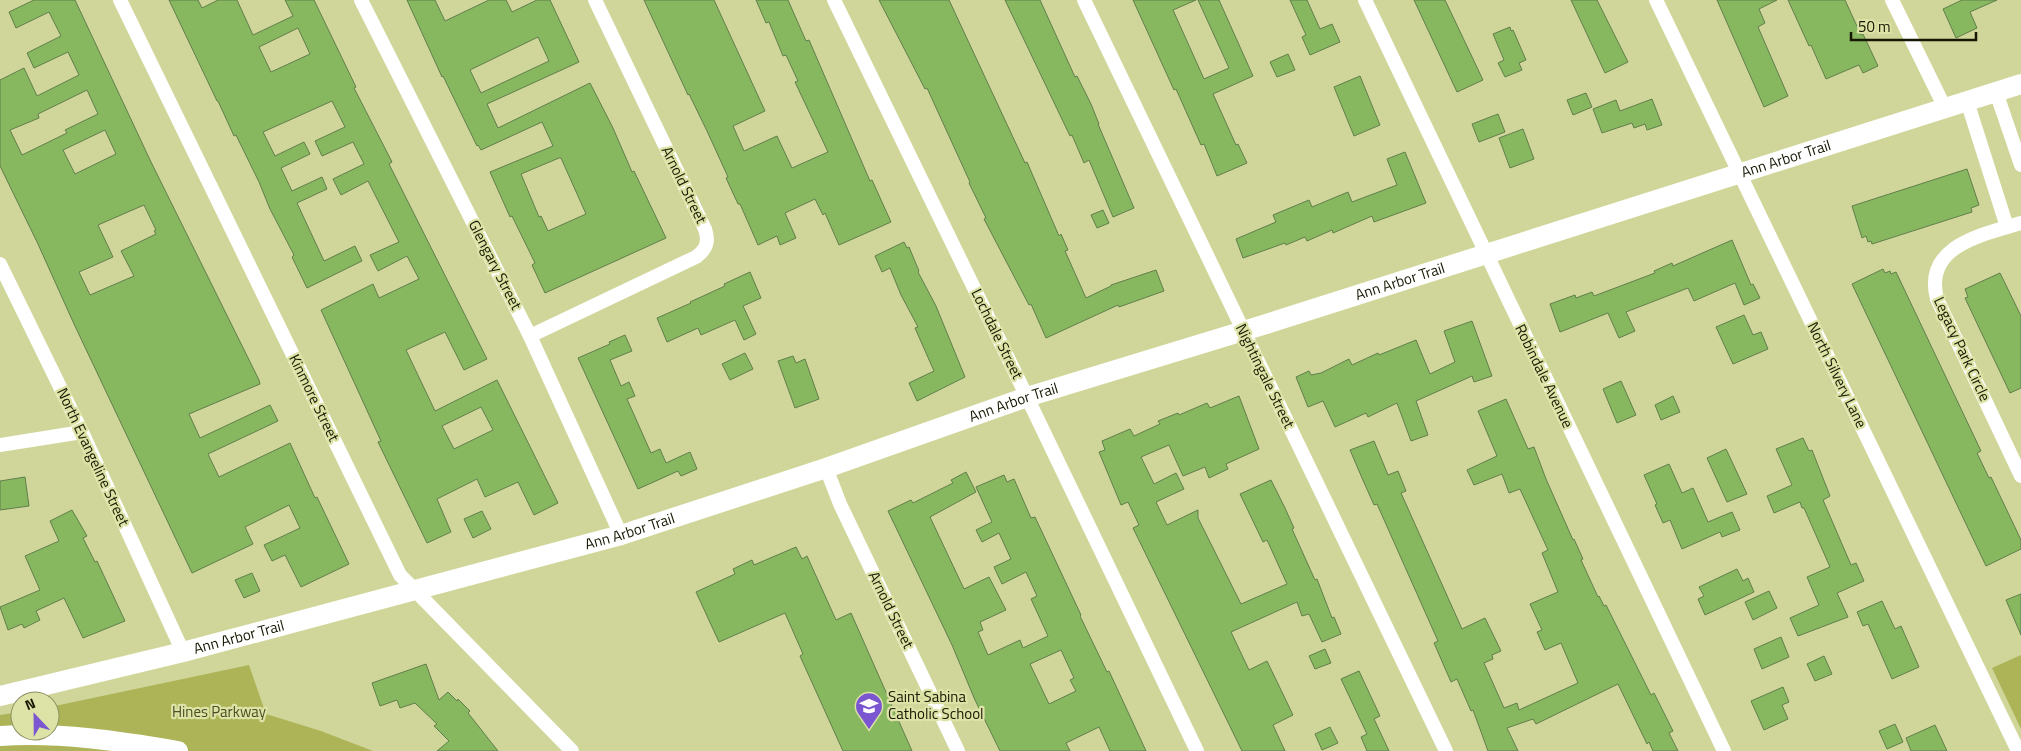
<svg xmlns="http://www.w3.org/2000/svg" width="2021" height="751" viewBox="0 0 2021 751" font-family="'Titillium Web',sans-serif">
	<rect width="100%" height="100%" fill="#d0d699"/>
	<g fill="#adb457">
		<polygon points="2021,655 2021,729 1992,668"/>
		<polygon points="249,665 266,714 321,731 373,751 0,751 0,715 20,712 20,731 50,731 50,707"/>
	</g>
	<g fill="#87b860" stroke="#617e4c" fill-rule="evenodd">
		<path d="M34,0H75L151,162L259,380L260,384L189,414L200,438L270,405L278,421L208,454L219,477L290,443L315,498L317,497L349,564L301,587L285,555L272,561L264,545L300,528L289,505L245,527L253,544L192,573L74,324L38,244L0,166V80L24,68L37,96L79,75L68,52L34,68L27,53L61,36L49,12L16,28L9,12ZM87,90L98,114L65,130L67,133L22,155L10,130L39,118L38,114ZM105,130L116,154L75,174L63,150ZM144,205L156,230L154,231L156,234L121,251L134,276L90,295L79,272L113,257L98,225Z"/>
		<path d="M169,0H198L202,8L218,0H237L253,35L293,16L285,0H314L356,87L354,88L392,162L389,164L487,359L464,370L445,332L406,350L435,411L497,380L558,503L534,515L518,482L485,497L477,479L437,499L451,532L427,543L378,442L381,441L321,310L373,284L379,298L419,279L407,256L378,271L370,255L399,242L368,181L341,195L333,179L364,164L353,142L322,156L315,141L345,127L332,101L263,132L275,156L304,142L310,154L281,168L292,191L322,177L327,189L297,203L324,261L355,246L362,261L307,288L292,257L294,255L270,209L259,182L236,135L234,136L218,101H217ZM298,28L310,54L271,72L259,47ZM481,407L493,430L454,449L442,426Z"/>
		<path d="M407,0H435L445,21L489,0H506L512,12L537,0H550L579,62L487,104L498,128L590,83L613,128L632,172L634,171L666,238L545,293L532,265L535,263L512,216L510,217L490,172L553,146L542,122L481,150L478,145L477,146L443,76L442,77ZM538,37L549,61L481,93L470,70ZM559,158H561L586,214L548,231L541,216L539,217L521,174Z"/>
		<polygon points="644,0 714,0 765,111 733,126 744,151 777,136 792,168 828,152 795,82 798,81 786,55 783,56 769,22 766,23 756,0 788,0 806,41 809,40 870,181 872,180 891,222 839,245 825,213 823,215 815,199 785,213 796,238 780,245 777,236 758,245 740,204 738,204 726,178 728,177 707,131 689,94 688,95"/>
		<polygon points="879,0 949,0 1025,163 1027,162 1059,236 1061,234 1068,250 1065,251 1086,298 1111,286 1111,285 1156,270 1164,291 1119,307 1118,305 1046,338 1031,304 1029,305 984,219 986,218 969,183 970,182 927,88 925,89"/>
		<polygon points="1005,0 1040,0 1075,77 1077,76 1091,104 1099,124 1098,124 1134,208 1113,217 1089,160 1084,163 1072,135 1070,136"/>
		<polygon points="1133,0 1196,0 1173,10 1204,79 1229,68 1198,0 1219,0 1253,76 1213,94 1236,145 1238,144 1247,163 1217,176 1204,144 1201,145 1176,89 1174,90"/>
		<polygon points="1290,0 1307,0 1320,29 1332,24 1340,42 1310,55 1302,37 1306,35"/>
		<polygon points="1414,0 1445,0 1483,80 1457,92"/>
		<polygon points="1571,0 1597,0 1628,62 1605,73"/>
		<polygon points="1717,0 1777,0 1759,9 1765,23 1758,27 1788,96 1764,107"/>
		<polygon points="1788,0 1845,0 1861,35 1863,34 1878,66 1863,73 1859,65 1826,79 1811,45 1809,46"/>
		<polygon points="1962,0 1997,0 1970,12 1977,28 1956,38 1943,9"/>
		<polygon points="1510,27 1511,31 1513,30 1526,60 1519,63 1522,70 1505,77 1498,63 1504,60 1493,34"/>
		<polygon points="1288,54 1295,70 1277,77 1270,62"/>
		<polygon points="1360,76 1380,125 1354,136 1334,87"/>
		<polygon points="1586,93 1592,107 1573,115 1567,100"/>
		<polygon points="1652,99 1662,125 1647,130 1645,124 1634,128 1632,123 1602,133 1593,109 1616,100 1620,111"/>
		<polygon points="1498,114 1505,132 1479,142 1472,124"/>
		<polygon points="1523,129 1534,159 1510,168 1499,138"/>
		<polygon points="1405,152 1426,203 1374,222 1372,216 1333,233 1332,230 1307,241 1305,237 1286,245 1285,243 1243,258 1236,239 1276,222 1273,215 1309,200 1312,207 1348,192 1352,202 1397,185 1387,159"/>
		<polygon points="1967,169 1979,205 1971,208 1972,212 1872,244 1871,241 1868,242 1866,236 1862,238 1852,206"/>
		<polygon points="1103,210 1109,223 1097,228 1091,215"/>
		<polygon points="1732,240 1751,285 1753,284 1760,298 1744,305 1735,283 1694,301 1688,288 1626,312 1635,331 1619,338 1608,313 1560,332 1550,304 1575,295 1576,298 1592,292 1594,296 1655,273 1654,271 1672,263 1673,266"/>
		<polygon points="904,242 907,248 909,247 919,271 918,272 936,306 965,377 917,401 909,383 934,371 915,328 918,327 901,295 890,268 882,272 875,256"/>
		<polygon points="1883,269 1885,273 1890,271 1891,274 1896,272 1981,451 1977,453 1989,478 1991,477 2021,540 2021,549 1986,566 1852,284"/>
		<polygon points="750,272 761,298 743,306 756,334 744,340 735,320 701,335 698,328 667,342 657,318 691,303 690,302 725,286 724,284"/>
		<polygon points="2000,273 2021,316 2021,388 2010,393 1965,298 1968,297 1965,289"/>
		<polygon points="1744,315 1753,335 1761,332 1768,349 1733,364 1716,327"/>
		<polygon points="1472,321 1492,376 1474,382 1472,376 1416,401 1428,435 1411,441 1397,403 1368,417 1366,413 1335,427 1323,401 1308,407 1296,377 1309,371 1311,375 1321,373 1349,359 1352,365 1378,353 1379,355 1416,340 1430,374 1455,362 1444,331"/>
		<polygon points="625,335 632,351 610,360 621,386 629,382 635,396 627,399 651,453 660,449 666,463 690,452 697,469 681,476 678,471 638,489 578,358 610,344 609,342"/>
		<polygon points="745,353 753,369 730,380 722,364"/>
		<polygon points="793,356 796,363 805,359 819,399 795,408 778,361"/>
		<polygon points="1621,381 1636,415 1617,423 1603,389"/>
		<polygon points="1239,396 1259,449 1226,464 1228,469 1209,478 1205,467 1183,476 1169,445 1141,457 1154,484 1176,473 1184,489 1156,502 1167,525 1198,510 1198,518 1241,604 1287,584 1267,540 1263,542 1240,494 1271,480 1285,508 1294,528 1292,529 1315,580 1317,579 1332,618 1334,617 1341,634 1322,642 1309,614 1302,616 1297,602 1231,632 1249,670 1267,661 1293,715 1273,725 1285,751 1242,751 1133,528 1139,525 1128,502 1121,505 1099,452 1105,450 1102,441 1130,429 1134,436 1160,424 1158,421 1178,413 1179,415 1207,403 1210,408"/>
		<polygon points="1673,396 1680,412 1661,420 1655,405"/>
		<polygon points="1506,399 1528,449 1534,447 1546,479 1573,540 1574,539 1583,559 1581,560 1598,597 1599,596 1604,606 1606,605 1651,695 1654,693 1673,731 1669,733 1678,751 1653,751 1649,742 1647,744 1618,684 1536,724 1533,719 1507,728 1518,751 1488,751 1473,710 1471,711 1457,679 1451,682 1434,643 1438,641 1377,504 1374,505 1362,478 1350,450 1374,441 1388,475 1398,471 1406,491 1401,493 1462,629 1485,618 1501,651 1492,655 1493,659 1484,663 1504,708 1517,703 1519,710 1578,683 1561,643 1545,650 1537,632 1542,630 1530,604 1558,592 1542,553 1548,550 1520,489 1509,493 1502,474 1474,485 1467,470 1497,456 1478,411"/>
		<polygon points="1803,438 1809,451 1812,450 1830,496 1823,500 1851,565 1856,563 1864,581 1837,593 1848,617 1798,636 1790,618 1819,605 1807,577 1830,567 1804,508 1802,508 1800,502 1774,513 1767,496 1792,485 1776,449"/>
		<polygon points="1726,449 1747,494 1727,502 1707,458"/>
		<polygon points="1669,464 1682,493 1693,488 1708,522 1732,512 1740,530 1722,537 1720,532 1682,549 1670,520 1663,523 1655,505 1657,504 1644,475"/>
		<path d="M966,472L976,492L930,517L964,589L989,577L1006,610L980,622L983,630L978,632L988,655L1020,640L1023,648L1048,636L1031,599L1037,596L1026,572L1002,584L994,567L1011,559L999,533L982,542L976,530L992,522L976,487L1004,475L1007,482L1014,479L1031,518L1035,517L1081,615L1080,616L1107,672L1109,671L1146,751H1110L1099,727L1066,743L1070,751H1000L975,700L952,645L888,511L911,500L913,503L953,483L951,480ZM1061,650L1074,678L1070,680L1076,691L1049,704L1030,664Z"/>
		<polygon points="25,477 29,506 0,510 0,481"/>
		<polygon points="72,510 87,536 83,538 95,562 97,561 125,621 83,638 64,598 36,611 40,620 24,628 22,624 8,630 0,607 40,590 25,556 59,541 50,521"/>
		<polygon points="482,511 491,529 473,538 464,519"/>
		<polygon points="796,547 802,559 807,556 836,620 851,613 912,751 843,751 800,656 803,654 785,613 719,642 696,592 735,574 733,569 752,560 754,565"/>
		<polygon points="1737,569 1743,581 1748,578 1754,592 1705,615 1698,599 1704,596 1699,587"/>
		<polygon points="252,573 260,591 244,598 235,580"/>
		<polygon points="1769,591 1777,608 1753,620 1745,602"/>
		<polygon points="2021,594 2021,635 2006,600"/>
		<polygon points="1882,601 1895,629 1901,626 1919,667 1892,679 1868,624 1863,626 1857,612"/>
		<polygon points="1781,637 1789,657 1762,669 1754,649"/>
		<polygon points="1325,649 1331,663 1315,669 1309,656"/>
		<polygon points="1824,656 1832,674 1815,681 1807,664"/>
		<polygon points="426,664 439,700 448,692 457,701 458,699 470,711 468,713 498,751 437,751 449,741 434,726 437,724 415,703 400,708 397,700 380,706 372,683"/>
		<polygon points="1359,671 1380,716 1374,719 1389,751 1367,751 1361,737 1367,734 1341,679"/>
		<polygon points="1783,687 1789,702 1782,705 1788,719 1764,730 1751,701"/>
		<polygon points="1895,724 1903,742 1887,749 1879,731"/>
		<polygon points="1935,725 1947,751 1911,751 1906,738"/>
		<polygon points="1330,727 1338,743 1322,750 1315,734"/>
	</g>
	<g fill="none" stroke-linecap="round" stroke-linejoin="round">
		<g stroke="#fff" stroke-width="14">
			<polyline points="120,0 400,575 572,751"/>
			<polyline points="361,0 530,336 621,535"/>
			<polyline points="834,0 1027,397 1197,751"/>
			<polyline points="1084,0 1446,751"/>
			<path d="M1365,0C1487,250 1604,501 1724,751"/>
			<polyline points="1656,0 2018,751"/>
			<polyline points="1892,0 1945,108"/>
			<polyline points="1996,92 2021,165"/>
			<polyline points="1967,101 2007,227"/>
			<path d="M2021,223C1983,235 1923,245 1937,299L2021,476"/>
			<polyline points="0,264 82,432 183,652"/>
			<path d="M530,336L696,257C707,249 709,241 705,229L595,0"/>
			<polyline points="0,445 82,432"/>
			<polyline points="826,468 840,504 958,751"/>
		</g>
		<g stroke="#fff" stroke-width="20">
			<path id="s1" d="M0,696L183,652L621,535L826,468L1027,397L1263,325L2021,84"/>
			<path d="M0,736C60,732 119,741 178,751"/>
		</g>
	</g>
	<defs>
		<g id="school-pin" transform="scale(1.4375)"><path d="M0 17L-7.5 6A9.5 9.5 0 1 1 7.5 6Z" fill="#7a57d1" stroke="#dde3a6"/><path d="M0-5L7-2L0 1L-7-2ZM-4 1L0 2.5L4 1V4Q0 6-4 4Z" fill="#fff"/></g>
	</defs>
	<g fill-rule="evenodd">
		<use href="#school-pin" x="869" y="706"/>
	</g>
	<g text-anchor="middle" stroke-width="4.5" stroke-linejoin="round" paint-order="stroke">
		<g font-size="15" fill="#161802" stroke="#dde3a6">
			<text dy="5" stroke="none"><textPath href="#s1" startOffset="1866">Ann Arbor Trail</textPath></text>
			<text transform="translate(684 185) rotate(64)" y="5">Arnold Street</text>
			<text transform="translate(495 265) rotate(63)" y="5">Glengary Street</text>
			<text dy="5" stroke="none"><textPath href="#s1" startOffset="1461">Ann Arbor Trail</textPath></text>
			<text transform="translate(997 334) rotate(64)" y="5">Lochdale Street</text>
			<text transform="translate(1962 349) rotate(65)" y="5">Legacy Park Circle</text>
			<text transform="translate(1837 375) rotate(64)" y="5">North Silvery Lane</text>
			<text transform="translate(1265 376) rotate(64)" y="5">Nightingale Street</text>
			<text transform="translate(1544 376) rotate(64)" y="5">Robindale Avenue</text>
			<text transform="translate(314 398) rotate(64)" y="5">Kinmore Street</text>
			<text dy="5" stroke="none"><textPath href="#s1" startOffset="1056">Ann Arbor Trail</textPath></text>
			<text transform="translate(93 457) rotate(65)" y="5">North Evangeline Street</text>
			<text dy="5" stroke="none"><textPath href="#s1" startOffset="651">Ann Arbor Trail</textPath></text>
			<text transform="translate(891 610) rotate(64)" y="5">Arnold Street</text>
			<text dy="5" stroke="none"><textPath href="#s1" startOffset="246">Ann Arbor Trail</textPath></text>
		</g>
		<g font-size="15" fill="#161802" stroke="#dde3a6" text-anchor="start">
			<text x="888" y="702">Saint Sabina<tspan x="888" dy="17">Catholic School</tspan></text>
		</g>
		<g font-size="15" fill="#4b4e23" stroke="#dde3a6">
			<text x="219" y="717">Hines Parkway</text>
		</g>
	</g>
	<g transform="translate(35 716) rotate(338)"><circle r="24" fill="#dde3a6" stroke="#8d9264"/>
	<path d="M0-4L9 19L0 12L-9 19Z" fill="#7a57d1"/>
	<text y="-8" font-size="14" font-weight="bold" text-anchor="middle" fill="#161802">N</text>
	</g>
	<path d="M1851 32v8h125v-8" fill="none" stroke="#161802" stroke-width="2.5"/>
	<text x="1858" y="32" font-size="15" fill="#161802" stroke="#dde3a6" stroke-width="4" paint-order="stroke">50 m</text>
</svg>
